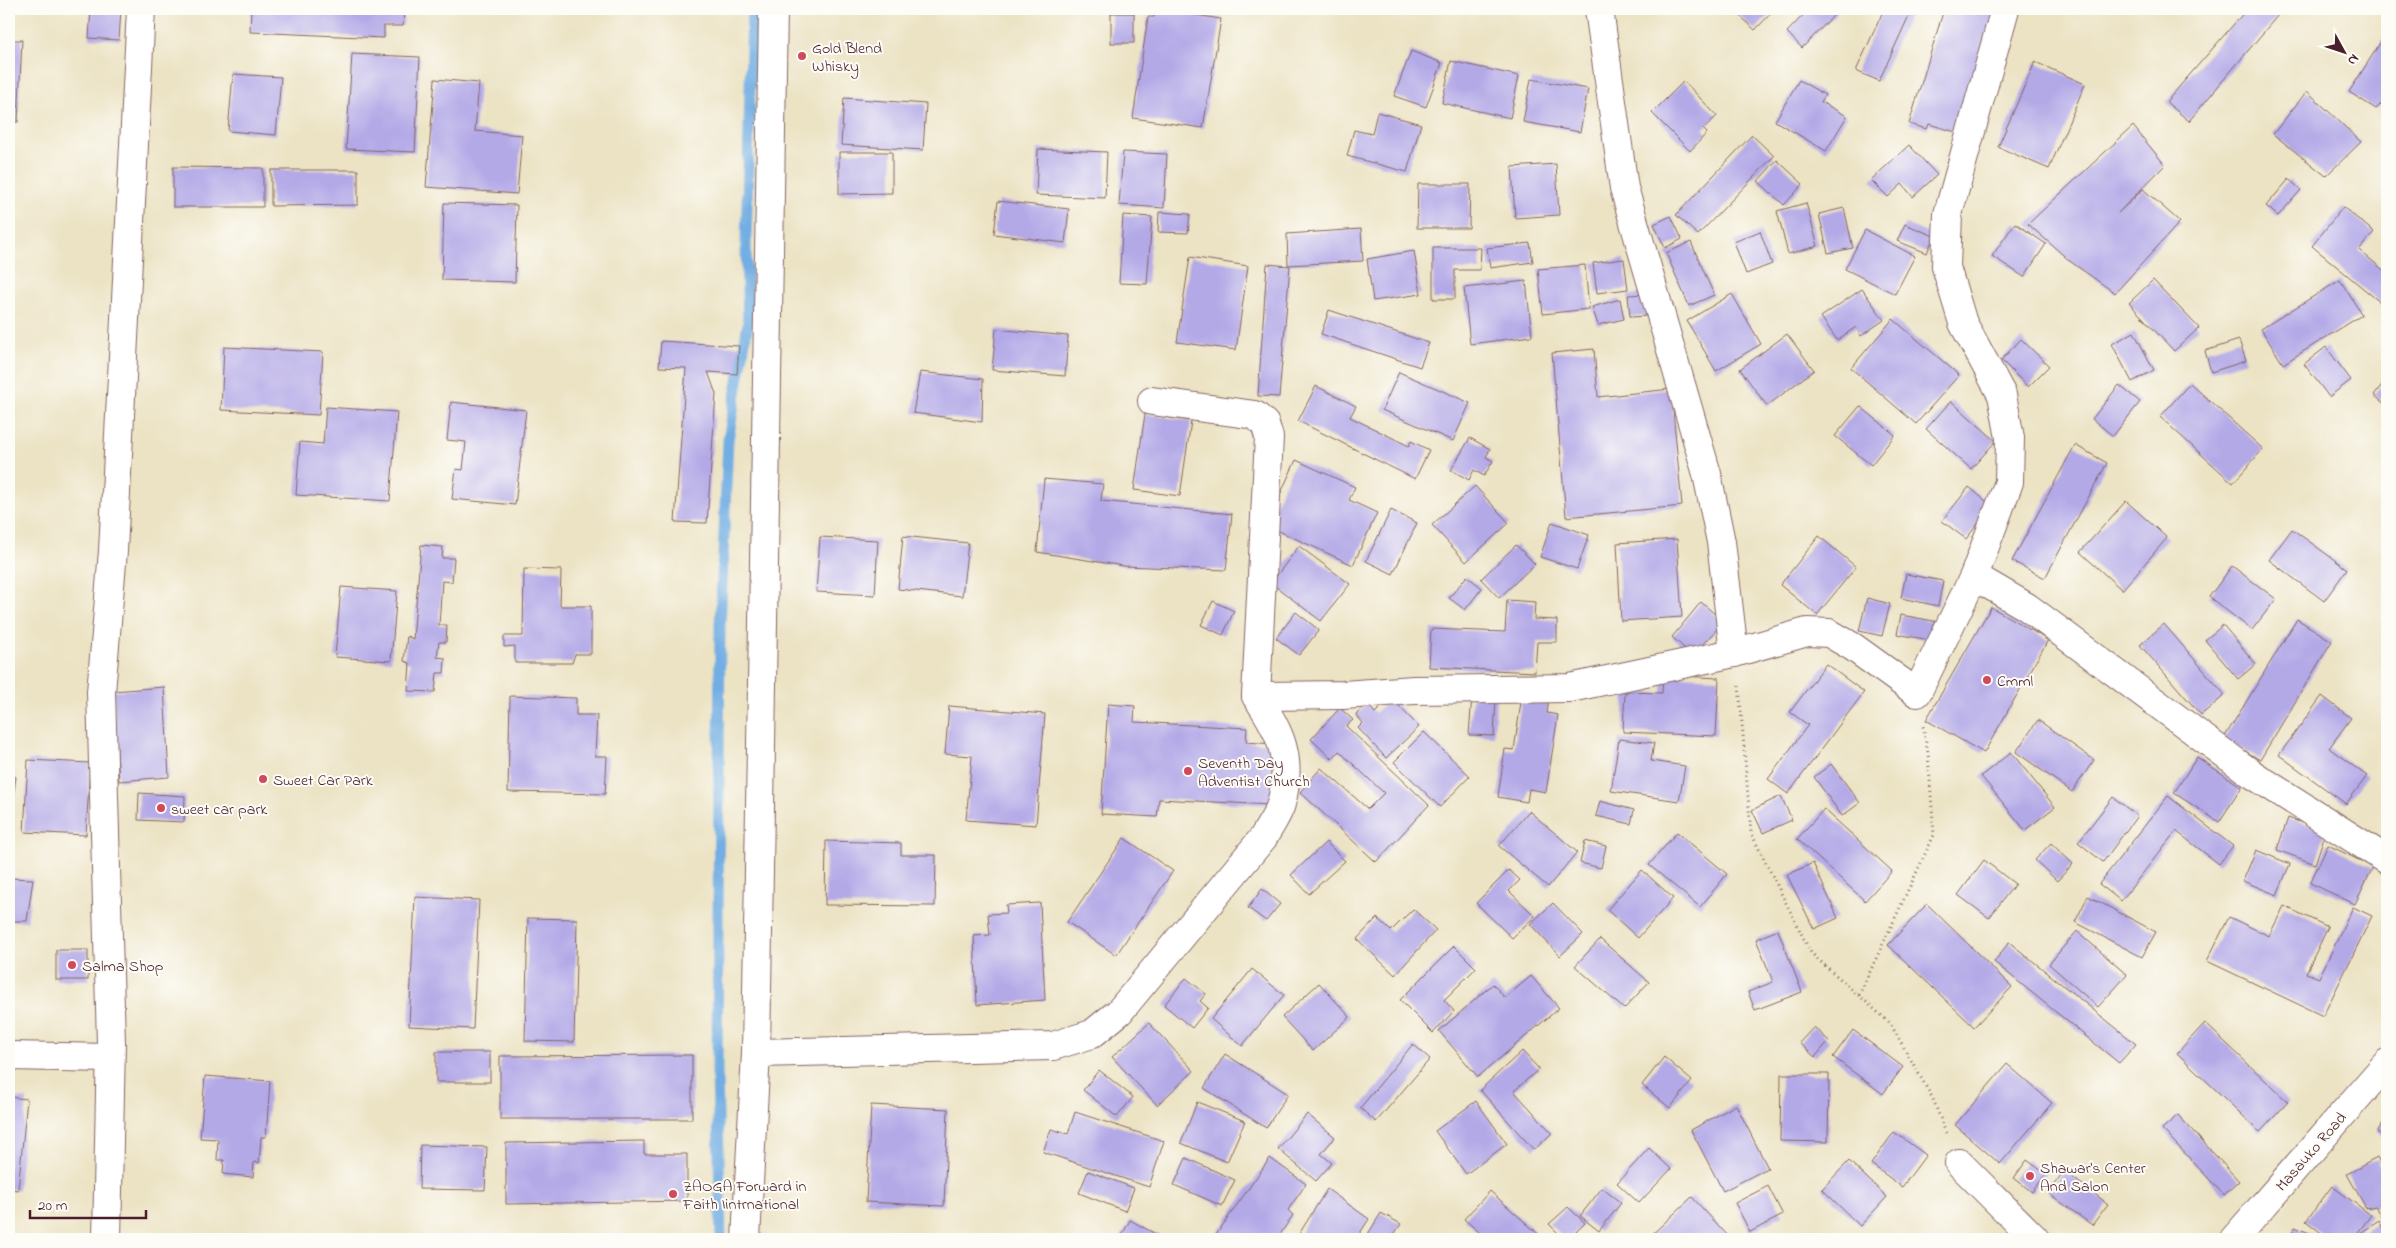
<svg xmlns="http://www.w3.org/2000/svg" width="2396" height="1248" viewBox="0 0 2396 1248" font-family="'Indie Flower',sans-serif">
	<rect width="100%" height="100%" fill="#fdfcf7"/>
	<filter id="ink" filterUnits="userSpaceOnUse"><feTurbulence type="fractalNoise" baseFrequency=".02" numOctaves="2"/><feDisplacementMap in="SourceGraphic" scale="10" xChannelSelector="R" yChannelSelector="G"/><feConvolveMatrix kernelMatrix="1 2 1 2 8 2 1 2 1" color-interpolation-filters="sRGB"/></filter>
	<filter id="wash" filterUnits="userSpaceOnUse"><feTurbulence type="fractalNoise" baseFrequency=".0096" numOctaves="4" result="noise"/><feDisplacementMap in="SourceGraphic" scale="20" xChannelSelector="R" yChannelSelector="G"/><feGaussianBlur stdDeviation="1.12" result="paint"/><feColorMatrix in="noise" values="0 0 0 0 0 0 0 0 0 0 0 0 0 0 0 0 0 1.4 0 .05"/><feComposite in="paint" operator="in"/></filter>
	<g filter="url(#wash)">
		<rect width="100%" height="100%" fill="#ece3c4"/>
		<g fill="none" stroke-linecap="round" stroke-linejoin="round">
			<polyline stroke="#72aee3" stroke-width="11" points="721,1239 717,1074 720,627 728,440 748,323 746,245 752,9"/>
		</g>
		<g id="blocks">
			<g fill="#b3a9e7">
				<polygon points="91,9 121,9 119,40 89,38"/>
				<polygon points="251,9 404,9 403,26 384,26 384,38 250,32"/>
				<polygon points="1155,9 1191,9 1190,14 1221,19 1203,128 1133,118 1148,17 1154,17"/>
				<polygon points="1733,9 1775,9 1755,30"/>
				<polygon points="1809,9 1840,9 1802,48 1787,32"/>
				<polygon points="1884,9 1912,9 1879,81 1856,71"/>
				<polygon points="1944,9 1996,10 1959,133 1929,124 1927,129 1909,124"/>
				<polygon points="2247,9 2283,9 2189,121 2166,102"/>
				<rect x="1111" y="13" width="23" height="30"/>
				<polygon points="2387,32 2387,98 2376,109 2349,92"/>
				<polygon points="9,40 22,40 18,122 9,122"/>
				<polygon points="1411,51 1442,63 1426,107 1394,96"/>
				<polygon points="352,54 420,57 415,152 346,149"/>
				<polygon points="1451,61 1519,76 1510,118 1442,103"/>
				<polygon points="2035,62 2085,84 2049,169 1998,147"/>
				<polygon points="233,74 281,77 276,135 228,131"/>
				<polygon points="435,79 479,83 475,131 522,135 517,194 426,187"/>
				<polygon points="1531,79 1588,89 1580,132 1523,122"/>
				<polygon points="1799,80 1825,95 1821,102 1847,116 1826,151 1775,121"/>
				<polygon points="1684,81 1717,116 1703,129 1707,133 1690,151 1652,113"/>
				<polygon points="2307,91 2361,142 2326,176 2273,134"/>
				<polygon points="844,98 926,104 923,150 841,145"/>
				<polygon points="1377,112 1421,124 1407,172 1347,156 1354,130 1372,134"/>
				<polygon points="2133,126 2165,165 2118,213 2143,189 2180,222 2115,293 2071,262 2028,224"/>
				<polygon points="1752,135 1774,156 1698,235 1676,215"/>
				<polygon points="1909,145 1937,175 1913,197 1902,184 1888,197 1871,180"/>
				<polygon points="1038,149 1107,152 1105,198 1036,195"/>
				<polygon points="839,152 892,152 892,193 839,194"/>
				<polygon points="1123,152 1167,154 1164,208 1119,205"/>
				<polygon points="1777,160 1803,184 1784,205 1758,181"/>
				<polygon points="1556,164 1559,215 1515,218 1512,167"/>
				<polygon points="173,167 263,168 263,207 173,207"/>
				<polygon points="271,170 358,170 358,205 271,206"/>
				<polygon points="2289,179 2301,190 2278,216 2266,206"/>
				<polygon points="1418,184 1470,184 1469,228 1417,228"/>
				<polygon points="998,201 1069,209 1065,243 994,234"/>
				<polygon points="444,203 517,205 515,282 442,280"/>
				<polygon points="1806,203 1818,246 1788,254 1777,211"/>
				<polygon points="2343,207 2374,232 2359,250 2387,273 2387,308 2312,246"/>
				<polygon points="1844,208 1853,248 1828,253 1819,214"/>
				<polygon points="1159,212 1190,214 1188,233 1158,232"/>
				<polygon points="1123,215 1152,217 1147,284 1119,283"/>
				<polygon points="1671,216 1682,239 1665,248 1654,224"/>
				<polygon points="2015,223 2046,244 2024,277 1992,256"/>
				<polygon points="1905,224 1934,236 1927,253 1897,241"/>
				<polygon points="1361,229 1363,261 1288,265 1287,234"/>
				<polygon points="1865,230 1915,256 1895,294 1845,269"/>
				<polygon points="1760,231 1772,264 1746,274 1734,242"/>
				<polygon points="1691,242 1714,295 1689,306 1666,253"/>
				<polygon points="1530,243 1533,262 1490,268 1487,248"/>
				<polygon points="1433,248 1481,248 1480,270 1455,270 1455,299 1433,299"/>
				<polygon points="1414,251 1421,294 1373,301 1367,259"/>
				<polygon points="1190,257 1248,266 1236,350 1177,342"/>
				<polygon points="1624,259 1628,289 1597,293 1593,263"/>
				<polygon points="1267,264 1290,266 1279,397 1258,396"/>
				<polygon points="1585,265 1589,309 1543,314 1538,269"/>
				<polygon points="2153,280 2199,328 2174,351 2129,303"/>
				<polygon points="2340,280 2362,315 2283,364 2261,329"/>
				<polygon points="1526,281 1532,336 1470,344 1464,288"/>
				<polygon points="1862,289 1884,320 1861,336 1856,327 1837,340 1821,317"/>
				<polygon points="1647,294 1648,316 1630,317 1628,295"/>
				<polygon points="1732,294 1761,344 1716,371 1687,321"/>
				<polygon points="1620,299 1624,319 1598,325 1592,307"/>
				<polygon points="1329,310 1429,343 1420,367 1321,334"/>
				<polygon points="1893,319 1959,375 1916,424 1851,368"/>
				<polygon points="996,329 1068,336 1065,376 992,370"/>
				<polygon points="2134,332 2154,370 2132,382 2112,344"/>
				<polygon points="1787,334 1814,370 1767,406 1740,369"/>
				<polygon points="2021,339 2049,366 2028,387 2001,360"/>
				<polygon points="2239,340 2246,361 2211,372 2205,351"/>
				<polygon points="661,341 739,346 737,374 708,372 716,394 707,523 675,522 686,368 659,367"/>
				<polygon points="224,347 323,352 319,415 221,410"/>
				<polygon points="2326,347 2351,380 2329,397 2304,364"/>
				<polygon points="1594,349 1598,397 1671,389 1682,506 1566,517 1552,353"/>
				<polygon points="920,372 983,379 982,422 913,413"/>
				<polygon points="1399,372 1470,403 1453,441 1382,410"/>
				<polygon points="2387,378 2387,406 2374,395"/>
				<polygon points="2190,383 2263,449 2233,483 2160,417"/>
				<polygon points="2119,385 2140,402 2113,436 2092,419"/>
				<polygon points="1316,386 1356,406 1350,417 1409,446 1411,441 1429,450 1415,479 1298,421"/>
				<polygon points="1951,401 1996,441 1971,469 1926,429"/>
				<polygon points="451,402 526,410 515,505 452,499 456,469 463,470 466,442 447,440"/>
				<polygon points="1860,406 1895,435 1871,465 1835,436"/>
				<polygon points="326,407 397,412 390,501 296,495 300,442 323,444"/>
				<polygon points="1145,414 1191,421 1180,496 1134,490"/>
				<polygon points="1470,438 1490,449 1486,457 1493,461 1484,476 1474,470 1469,480 1451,470"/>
				<polygon points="2075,445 2107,463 2045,578 2012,561"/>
				<polygon points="1296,460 1355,487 1349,500 1377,513 1353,565 1266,525"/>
				<polygon points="1044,479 1103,484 1101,501 1232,514 1226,570 1124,566 1037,552"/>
				<polygon points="1475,486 1509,523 1466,562 1432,525"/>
				<polygon points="1969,487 1992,506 1966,539 1942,521"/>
				<polygon points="2126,501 2167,538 2122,590 2080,552"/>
				<polygon points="1391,510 1417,523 1393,574 1366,561"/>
				<polygon points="1552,522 1589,535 1577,569 1540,557"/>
				<polygon points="2292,529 2347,569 2324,601 2269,560"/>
				<polygon points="903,536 968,543 962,596 898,589"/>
				<polygon points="1819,536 1856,567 1817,615 1780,585"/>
				<polygon points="820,537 878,540 875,595 816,592"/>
				<polygon points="1677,539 1682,617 1621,621 1617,543"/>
				<polygon points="421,545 443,547 442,558 454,558 452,582 442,581 439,625 447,625 446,642 439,642 437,657 445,658 444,673 437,673 435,692 408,691 410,663 404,661 407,636 413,639"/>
				<polygon points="1516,545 1535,564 1499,598 1481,579"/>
				<polygon points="1299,546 1350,584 1321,621 1271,583"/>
				<polygon points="2232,566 2276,599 2252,630 2209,597"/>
				<polygon points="524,569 561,570 560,606 591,606 591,654 575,654 572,663 515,663 515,646 504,647 504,636 523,636"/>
				<polygon points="1906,574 1943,581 1938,606 1901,598"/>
				<polygon points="1467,576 1482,588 1465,610 1449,598"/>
				<polygon points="341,587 397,591 391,661 335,657"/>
				<polygon points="1867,598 1890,604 1882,636 1859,631"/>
				<polygon points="1507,600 1535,602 1534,619 1557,620 1557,642 1537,642 1535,672 1429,667 1431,629 1505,632"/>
				<polygon points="1213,601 1234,611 1223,635 1201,625"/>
				<polygon points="1701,602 1724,622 1692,655 1672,637"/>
				<polygon points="1991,607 2048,640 1984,753 1926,720"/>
				<polygon points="1296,612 1319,630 1299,655 1276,638"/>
				<polygon points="1901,615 1939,622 1935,641 1897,634"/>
				<polygon points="2297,619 2332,641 2260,760 2224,738"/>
				<polygon points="2164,624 2225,695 2201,715 2140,645"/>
				<polygon points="2223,625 2256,664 2238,679 2205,640"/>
				<polygon points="1826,664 1864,692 1788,794 1768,779 1808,725 1790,712"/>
				<polygon points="1663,675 1719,678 1716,736 1623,732 1625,692 1662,693"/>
				<polygon points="164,687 169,777 119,781 113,691"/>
				<polygon points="1522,695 1549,698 1547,713 1558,715 1546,792 1529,789 1527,802 1498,797 1505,749 1514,750"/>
				<polygon points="510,696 576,698 576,715 597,715 595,756 607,756 605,794 508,792"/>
				<polygon points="1472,696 1496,697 1494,736 1469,735"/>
				<polygon points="2322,696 2351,718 2329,748 2367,776 2346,804 2279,755"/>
				<polygon points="1391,698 1419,727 1386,758 1358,728 1363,723 1356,715 1367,703 1375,713"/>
				<polygon points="1108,704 1135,706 1134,722 1247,728 1246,742 1274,744 1271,805 1159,799 1157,817 1101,814"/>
				<polygon points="949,706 1045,714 1036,825 966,820 972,756 945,754"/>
				<polygon points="1340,708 1353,720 1346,726 1429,805 1376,862 1300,792 1321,768 1368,809 1384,793 1339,751 1332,759 1311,739"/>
				<polygon points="2038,720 2094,760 2072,792 2016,752"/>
				<polygon points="1424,732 1470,776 1440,807 1394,762"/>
				<polygon points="1619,739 1654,743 1651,761 1685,766 1679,801 1611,791"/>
				<polygon points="2011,752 2055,807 2025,830 1981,776"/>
				<polygon points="2197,757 2242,787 2219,822 2174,793"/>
				<polygon points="28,760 90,763 86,835 24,832"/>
				<polygon points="1831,764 1860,803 1842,816 1814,777"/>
				<polygon points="9,776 16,777 10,821 9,821"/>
				<polygon points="139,793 185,796 184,822 138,820"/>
				<polygon points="1781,796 1792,820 1763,833 1752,810"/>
				<polygon points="2168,796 2233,846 2219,864 2176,831 2121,901 2099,884"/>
				<polygon points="2113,797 2137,816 2103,862 2078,842"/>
				<polygon points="1600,801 1634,810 1631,824 1596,816"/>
				<polygon points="1824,809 1892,871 1865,901 1797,839"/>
				<polygon points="1529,811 1577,852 1548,887 1499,846"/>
				<polygon points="2288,818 2326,831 2315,864 2277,850"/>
				<polygon points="1677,832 1727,874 1700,907 1649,865"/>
				<polygon points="1124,838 1173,871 1116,955 1067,922"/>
				<polygon points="826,841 901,843 901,855 936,855 935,906 825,905"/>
				<polygon points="1585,841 1606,846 1601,868 1580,863"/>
				<polygon points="1326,842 1345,861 1309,894 1291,875"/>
				<polygon points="2051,843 2073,864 2057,881 2035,860"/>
				<polygon points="2328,845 2373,867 2355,904 2310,883"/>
				<polygon points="2256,850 2290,864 2277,895 2243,881"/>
				<polygon points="1984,860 2015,884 1989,918 1958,895"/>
				<polygon points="1813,863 1838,918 1814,929 1787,875"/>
				<polygon points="1509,870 1520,880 1509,891 1535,916 1512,938 1476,903"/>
				<polygon points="1642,870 1673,898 1638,938 1607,910"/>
				<polygon points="9,878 33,879 27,921 9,921"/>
				<polygon points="1262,889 1280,904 1266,921 1248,908"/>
				<polygon points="2088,896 2156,932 2142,957 2075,922"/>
				<polygon points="415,897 479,900 473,1029 409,1026"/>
				<polygon points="1040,903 1045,1000 977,1005 974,936 990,935 988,914 1007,913 1006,905"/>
				<polygon points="1553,903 1583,934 1560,956 1530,924"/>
				<polygon points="1927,904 2012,987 1974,1027 1888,945"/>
				<polygon points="2284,906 2328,927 2306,973 2319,978 2353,907 2372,916 2323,1016 2207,961 2229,917 2269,936"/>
				<polygon points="1413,909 1436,930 1395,975 1357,939 1377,918 1391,931"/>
				<polygon points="528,918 577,919 574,1042 525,1041"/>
				<polygon points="1778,930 1802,992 1755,1010 1748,992 1773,982 1756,939"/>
				<polygon points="2077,931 2127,975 2098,1007 2049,964"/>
				<polygon points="1600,939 1649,982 1624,1009 1575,966"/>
				<polygon points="2009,942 2136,1044 2119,1063 1994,962"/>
				<polygon points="1454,946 1476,968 1444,1000 1454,1011 1433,1033 1400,1000"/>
				<rect x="56" y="950" width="32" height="30"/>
				<polygon points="1252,969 1284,995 1242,1046 1211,1019"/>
				<polygon points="1531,976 1559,1008 1478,1077 1439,1031 1493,984 1505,998"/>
				<polygon points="1186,978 1206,994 1200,1001 1208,1008 1192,1028 1164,1005"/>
				<polygon points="1319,983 1350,1017 1313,1051 1282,1017"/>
				<polygon points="1149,1023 1194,1071 1157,1105 1112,1057"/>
				<polygon points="2205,1023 2288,1102 2260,1132 2177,1053"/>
				<polygon points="1814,1027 1829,1041 1815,1057 1799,1043"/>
				<polygon points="1853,1030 1903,1067 1883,1094 1833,1057"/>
				<polygon points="1413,1044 1430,1059 1376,1122 1360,1108"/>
				<polygon points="1522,1051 1539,1069 1514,1091 1552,1133 1534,1150 1480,1090"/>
				<rect x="436" y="1052" width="54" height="30"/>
				<polygon points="1225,1054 1288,1094 1266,1128 1204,1088"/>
				<polygon points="692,1055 692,1119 500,1119 500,1056"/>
				<polygon points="1664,1057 1692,1081 1670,1108 1642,1085"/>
				<polygon points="2007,1064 2052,1103 2000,1164 1955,1125"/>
				<polygon points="1099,1070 1133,1097 1117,1117 1083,1090"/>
				<polygon points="1781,1074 1829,1074 1828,1142 1780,1141"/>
				<polygon points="205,1076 270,1081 266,1137 261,1137 259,1163 254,1162 253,1177 223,1174 224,1160 217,1160 218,1139 200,1138"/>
				<polygon points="9,1097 27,1099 18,1190 9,1189"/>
				<polygon points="1476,1101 1507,1144 1466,1174 1435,1131"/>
				<polygon points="1197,1102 1245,1121 1227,1162 1181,1143"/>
				<polygon points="871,1105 948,1109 944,1206 866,1202"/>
				<polygon points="1736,1105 1768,1168 1723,1191 1691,1130"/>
				<polygon points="1075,1112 1164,1141 1149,1187 1043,1152 1051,1129 1068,1134"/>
				<polygon points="1307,1114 1335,1137 1321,1154 1332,1163 1316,1181 1278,1149"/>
				<polygon points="2178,1115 2239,1181 2224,1195 2162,1129"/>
				<polygon points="2387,1117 2387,1139 2377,1132"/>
				<polygon points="1894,1132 1926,1155 1902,1187 1871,1164"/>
				<polygon points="644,1141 644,1154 687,1154 687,1201 506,1204 506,1143"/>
				<polygon points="420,1145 487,1147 485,1190 419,1189"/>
				<polygon points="1649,1148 1671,1169 1639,1203 1617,1183"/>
				<polygon points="1186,1158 1235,1180 1222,1206 1174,1185"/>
				<polygon points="1270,1158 1306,1184 1288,1210 1293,1215 1277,1239 1213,1239"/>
				<polygon points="2377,1158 2387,1177 2387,1226 2376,1206 2366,1208 2347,1174"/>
				<polygon points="2027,1160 2046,1174 2032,1192 2014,1178"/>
				<polygon points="1849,1161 1887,1197 1860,1226 1822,1189"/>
				<polygon points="1088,1171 1134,1188 1125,1211 1079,1193"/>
				<polygon points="2064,1171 2108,1204 2092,1225 2048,1193"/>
				<polygon points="1768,1186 1783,1215 1750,1232 1735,1203"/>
				<polygon points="2332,1186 2371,1215 2353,1239 2329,1239 2306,1221"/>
				<polygon points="1602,1188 1621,1203 1599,1231 1580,1216"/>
				<polygon points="1327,1189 1369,1219 1356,1239 1296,1239"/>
				<polygon points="1490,1191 1544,1239 1487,1239 1464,1219"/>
				<polygon points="1692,1197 1731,1239 1695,1239 1693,1237 1691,1239 1647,1239"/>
				<polygon points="1568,1207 1585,1223 1569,1239 1564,1239 1549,1224"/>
				<polygon points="1381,1213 1401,1224 1391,1239 1365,1239"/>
				<polygon points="1130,1220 1165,1239 1120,1239"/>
				<polygon points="2379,1221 2387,1235 2387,1239 2360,1239 2357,1235"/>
				<polygon points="2295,1227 2323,1239 2289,1239"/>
				<rect x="537" y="1236" width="64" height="3"/>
			</g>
		</g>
	</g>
	<g filter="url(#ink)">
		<use href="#blocks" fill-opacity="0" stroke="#836461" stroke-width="1"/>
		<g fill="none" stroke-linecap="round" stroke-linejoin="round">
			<g stroke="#836461" stroke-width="30">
				<g id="street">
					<polyline points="1599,9 1624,188 1707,474 1721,542 1734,653"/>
					<polyline points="1974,576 2027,607 2252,774 2387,860"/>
					<polyline points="1256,696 1343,695 1414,690 1570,688 1734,653 1807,632 1829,633 1853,647 1917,693 1974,576 2009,482 2010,438 2002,395 1963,323 1946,267 1948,214 2005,9"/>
					<path d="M756,1053L1053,1046L1092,1034L1119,1012L1263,838C1269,827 1278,815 1281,804C1293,759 1281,732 1256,696L1269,437L1265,424L1255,415L1152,401"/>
					<polyline points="9,1056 110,1058"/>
					<polyline points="1959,1163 2035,1239"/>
					<polyline points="107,1239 111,1043 101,692 113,551 141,9"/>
					<polyline points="746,1239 756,1053 773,9"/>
					<polyline points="2234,1239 2387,1063"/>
				</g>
			</g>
			<g stroke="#836461" stroke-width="3" stroke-dasharray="1 4" stroke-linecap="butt">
				<polyline points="1739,686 1751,833 1811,953 1890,1023 1933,1099 1946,1133"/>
				<polyline points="1859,995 1934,835 1928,753 1923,726"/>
			</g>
			<use href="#street" stroke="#fff" stroke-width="28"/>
		</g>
	</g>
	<g fill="#d1495b" stroke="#fdfcf7" stroke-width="2">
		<circle cx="802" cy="56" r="5"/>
		<circle cx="1987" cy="680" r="5"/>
		<circle cx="1188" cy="771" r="5"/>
		<circle cx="263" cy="779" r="5"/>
		<circle cx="161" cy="808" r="5"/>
		<circle cx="72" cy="965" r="5"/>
		<circle cx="2030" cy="1176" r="5"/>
		<circle cx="673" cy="1194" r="5"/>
	</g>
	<g text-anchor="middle" stroke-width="4" stroke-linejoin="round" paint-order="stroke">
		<g font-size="16" fill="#4a1f2b" stroke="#fdfcf7" text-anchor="start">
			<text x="812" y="53">Gold Blend<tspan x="812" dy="18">Whisky</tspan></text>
			<text x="1997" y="686">Cmml</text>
			<text x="1198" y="768">Seventh Day<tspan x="1198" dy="18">Adventist Church</tspan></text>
			<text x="273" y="785">Sweet Car Park</text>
			<text x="171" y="814">sweet car park</text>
			<text x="82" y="971">Salma Shop</text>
			<text x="2040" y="1173">Shawar's Center<tspan x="2040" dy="18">And Salon</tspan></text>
			<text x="683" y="1191">ZAOGA Forward in<tspan x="683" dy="18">Faith Iintrnational</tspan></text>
		</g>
		<g font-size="16" fill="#4a1f2b" stroke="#fdfcf7">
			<text transform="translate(2310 1151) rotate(-49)" y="6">Masauko Road</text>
		</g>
	</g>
	<rect width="2396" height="1248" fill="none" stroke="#fdfcf7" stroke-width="30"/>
	<g transform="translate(2344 52) rotate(130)" stroke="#fdfcf7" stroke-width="4" paint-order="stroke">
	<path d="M0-4L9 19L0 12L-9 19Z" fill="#4a1f2b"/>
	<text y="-8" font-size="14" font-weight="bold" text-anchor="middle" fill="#4a1f2b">N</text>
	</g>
	<path d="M30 1210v8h116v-8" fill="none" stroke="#4a1f2b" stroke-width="2.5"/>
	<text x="38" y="1210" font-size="15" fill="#4a1f2b" stroke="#fdfcf7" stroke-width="4" paint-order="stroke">20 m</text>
</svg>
